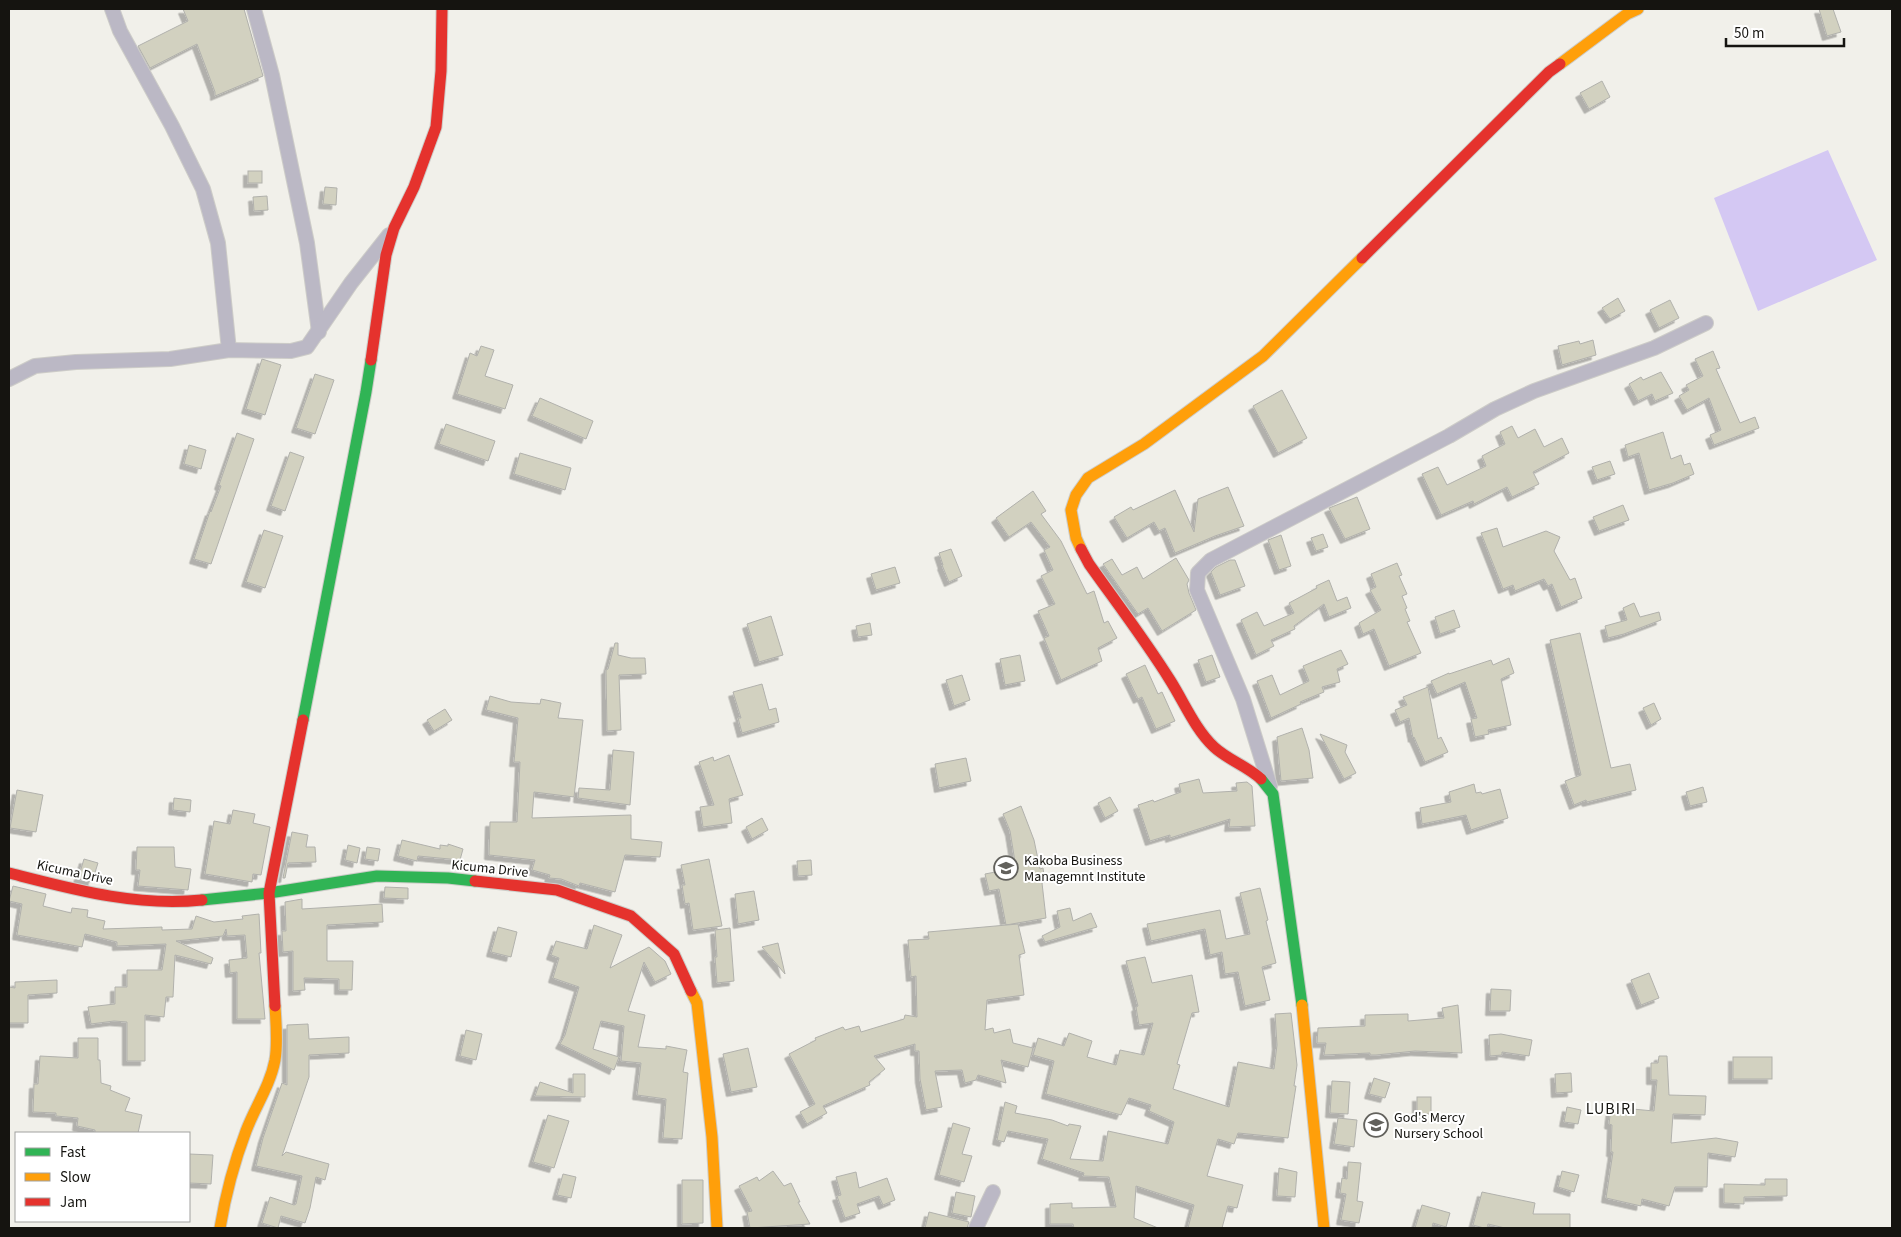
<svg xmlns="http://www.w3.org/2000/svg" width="1901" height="1237" viewBox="0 0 1901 1237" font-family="'Source Sans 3',sans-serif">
	<defs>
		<filter id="shadow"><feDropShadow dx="-4.5" dy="4.5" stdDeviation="0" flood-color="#0004"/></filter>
	</defs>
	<rect width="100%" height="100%" fill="#f1f0ea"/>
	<polygon fill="#d4c8f3" points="1828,150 1877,260 1758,311 1714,198"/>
	<g fill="#d2d1c0" stroke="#b1b1ac" filter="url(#shadow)">
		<polygon points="183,9 244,9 263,76 215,96 215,92 197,44 150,68 138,46 188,21"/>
		<polygon points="1819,9 1833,9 1841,32 1827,36"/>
		<polygon points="1602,81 1610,97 1589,109 1580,93"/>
		<rect x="248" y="171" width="14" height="12"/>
		<polygon points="325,187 337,188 336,205 323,204"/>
		<polygon points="267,196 268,210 254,211 253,197"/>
		<polygon points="1618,298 1625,311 1610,319 1602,308"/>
		<polygon points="1670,300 1679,318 1659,328 1650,310"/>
		<polygon points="1593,340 1596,355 1562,365 1558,346 1579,341 1580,344"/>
		<polygon points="481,346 494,350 485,376 513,385 505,409 457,394 470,353 477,356"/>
		<polygon points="1713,351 1720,368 1716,369 1740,423 1755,417 1759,428 1714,445 1710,435 1721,430 1709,398 1687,410 1679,396 1689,390 1686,385 1703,376 1695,359"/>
		<polygon points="262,359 281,365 265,415 246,409"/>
		<polygon points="1661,372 1673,393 1655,401 1652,394 1638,401 1629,384 1641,377 1643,380"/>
		<polygon points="315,374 334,380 315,434 296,428"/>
		<polygon points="1282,390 1307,438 1278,453 1253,406"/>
		<polygon points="540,398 593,421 586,439 532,416"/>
		<polygon points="446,424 495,441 488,461 439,444"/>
		<polygon points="1512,426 1518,438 1535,429 1544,447 1562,438 1569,453 1533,472 1539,484 1512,497 1507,487 1474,504 1473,501 1441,515 1422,474 1438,467 1447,485 1486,466 1482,456 1505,444 1500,432"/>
		<polygon points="1663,432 1671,459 1681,455 1684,465 1690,463 1694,474 1673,483 1649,490 1639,453 1628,457 1625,445"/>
		<polygon points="237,433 254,439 211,564 194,559 210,511 211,512 221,486 219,485"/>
		<polygon points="189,445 206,450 201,469 184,464"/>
		<polygon points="290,452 304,457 285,511 271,506"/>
		<polygon points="520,453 571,468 565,490 514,474"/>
		<polygon points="1610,461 1615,474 1597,480 1592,467"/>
		<polygon points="1228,487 1244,526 1215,536 1175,553 1165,528 1159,531 1154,522 1127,538 1114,517 1131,507 1133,510 1175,490 1194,532 1198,499"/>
		<polygon points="1033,491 1046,511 1041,514 1061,541 1087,594 1094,591 1104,623 1108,621 1117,638 1098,648 1102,661 1061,680 1044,638 1049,636 1038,611 1055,604 1041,576 1053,570 1044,550 1050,547 1031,522 1009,537 996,518"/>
		<polygon points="1357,497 1370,529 1345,539 1329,508"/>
		<polygon points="1623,505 1629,520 1599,531 1593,517"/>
		<polygon points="1497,528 1503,547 1546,531 1560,537 1554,551 1570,580 1575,578 1582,598 1561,607 1552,584 1548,586 1544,579 1515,591 1513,585 1503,589 1481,533"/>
		<polygon points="264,530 283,536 265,588 246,582"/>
		<polygon points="1323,534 1328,547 1316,551 1311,538"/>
		<polygon points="1281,535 1291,566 1279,570 1268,540"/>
		<polygon points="951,549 962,576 949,582 942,565 943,565 939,553"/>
		<polygon points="1176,558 1189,580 1187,584 1189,593 1196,610 1162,631 1148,608 1138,614 1103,564 1112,559 1122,575 1137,567 1143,579"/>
		<polygon points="1230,560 1235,560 1245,586 1220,595 1211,572 1216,567"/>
		<polygon points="1397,563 1402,575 1399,576 1407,594 1402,596 1407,608 1405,609 1410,621 1407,622 1421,653 1389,666 1374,629 1363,634 1359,623 1381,610 1370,590 1376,587 1371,574"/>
		<polygon points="895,567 900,583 876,590 871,574"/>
		<polygon points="1329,580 1337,601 1347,597 1351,608 1329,617 1324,604 1294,626 1295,629 1271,640 1274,646 1256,655 1241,620 1257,612 1264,626 1294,613 1289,603 1317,588 1316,586"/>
		<polygon points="1634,603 1640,617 1659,612 1661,620 1624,634 1608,638 1605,626 1627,620 1623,608"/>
		<polygon points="1454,610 1460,627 1440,634 1435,617"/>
		<polygon points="771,616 783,655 759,662 747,624"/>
		<polygon points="870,623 872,635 858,637 856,626"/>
		<polygon points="1580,633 1611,768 1630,764 1636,790 1587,802 1586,800 1574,805 1565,781 1581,775 1550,640"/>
		<polygon points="615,643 618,643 618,655 631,658 645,658 646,674 619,675 621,730 607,731 606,670 608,669"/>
		<polygon points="1341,650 1348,664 1337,669 1340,682 1322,687 1324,692 1300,702 1301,704 1271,718 1257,681 1272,675 1280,695 1309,681 1303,666"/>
		<polygon points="1020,655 1025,681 1005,685 1000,659"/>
		<polygon points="1212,655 1220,677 1206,682 1198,660"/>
		<polygon points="1509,658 1514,673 1501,679 1511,725 1488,730 1489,734 1475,737 1471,719 1477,718 1465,682 1437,694 1431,681 1449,673 1449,674 1491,660 1493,665"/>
		<polygon points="1145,665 1158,694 1162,692 1175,721 1156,729 1142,697 1138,699 1126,674"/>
		<polygon points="962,675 970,700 954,706 946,680"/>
		<polygon points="762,684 769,710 776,708 779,722 742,733 738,718 741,718 733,692"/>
		<polygon points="1428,687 1438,739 1441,737 1448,752 1425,762 1414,737 1413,738 1409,718 1400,722 1395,710 1407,705 1403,697"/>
		<polygon points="490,696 511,702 540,704 541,699 561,703 558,718 583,720 574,797 534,792 532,818 631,815 631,839 662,842 660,857 625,855 615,892 580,883 579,886 561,879 549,878 550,875 532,870 535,860 489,855 490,822 517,822 520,762 514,762 518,718 486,710"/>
		<polygon points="1654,703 1661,719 1651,725 1643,708"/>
		<polygon points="445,709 452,720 434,731 427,720"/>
		<polygon points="1302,728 1309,750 1313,778 1281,781 1277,737"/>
		<polygon points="1320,734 1347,745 1345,752 1356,773 1344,779"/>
		<polygon points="613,750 634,752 630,805 578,798 579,788 610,790"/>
		<polygon points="729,755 743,795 729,799 732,823 703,827 700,807 714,805 699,762 713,757 714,761"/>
		<polygon points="966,758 971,781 939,788 935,764"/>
		<polygon points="1199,779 1203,793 1237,791 1236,783 1247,782 1252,786 1255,826 1229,827 1230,819 1170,838 1170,835 1150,841 1138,805 1153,800 1154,802 1181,792 1179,784"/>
		<polygon points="1474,784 1476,793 1481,792 1482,794 1500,789 1508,818 1471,830 1466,815 1422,824 1420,808 1451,802 1449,792"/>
		<polygon points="1703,787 1707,802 1690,806 1686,792"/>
		<polygon points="17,790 43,795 36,832 10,828"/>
		<polygon points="1110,797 1118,811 1105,818 1098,803"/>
		<polygon points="174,798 191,800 190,812 173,810"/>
		<polygon points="1021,806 1034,840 1040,869 1043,868 1045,882 1042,883 1046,918 1006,925 999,889 989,891 985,874 1016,868 1010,831 1003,814"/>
		<polygon points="233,810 255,814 253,823 270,827 261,875 253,874 252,882 205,874 214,821 230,824"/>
		<polygon points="762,818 768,830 752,839 746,827"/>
		<polygon points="292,832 308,835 306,847 315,847 316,862 288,863 285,878 283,878"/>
		<polygon points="402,840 440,849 440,845 448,846 448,844 463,849 460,860 418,856 417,861 398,856"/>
		<polygon points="348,845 360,848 357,863 345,860"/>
		<polygon points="137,847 174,847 175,867 191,869 188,890 138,886 140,870 136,870"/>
		<polygon points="367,847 380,849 378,861 365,859"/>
		<polygon points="84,859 98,863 92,882 78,879"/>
		<polygon points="709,859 722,926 693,930 689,903 685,904 682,885 685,885 681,865"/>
		<polygon points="811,860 812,875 798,876 797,861"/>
		<polygon points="13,886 46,894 43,906 71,913 72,908 88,910 87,917 105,921 103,929 162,927 162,930 192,929 196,916 214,922 243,919 242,916 259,914 261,953 259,953 265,1019 237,1019 237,972 230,973 229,960 247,958 245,935 227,936 226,929 223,936 176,941 213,958 211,964 175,955 173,997 166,997 164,1017 145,1015 145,1061 127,1061 127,1022 114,1021 91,1024 88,1007 115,1004 115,987 127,987 127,970 162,970 166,944 117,946 117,942 85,934 82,947 17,935 22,904 9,901"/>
		<polygon points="385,887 408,888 408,899 384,898"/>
		<polygon points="1260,888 1268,920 1266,921 1276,963 1262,967 1270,1000 1245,1006 1238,972 1225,974 1222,952 1210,955 1205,929 1151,941 1147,924 1220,910 1226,939 1250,934 1240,893"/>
		<polygon points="754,891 759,920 738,924 735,894"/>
		<polygon points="302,899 302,909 382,904 383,922 327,925 327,961 353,961 352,990 339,990 339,979 304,978 305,990 293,991 293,951 283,952 282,931 286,931 285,902"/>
		<polygon points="1070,908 1073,921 1091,913 1097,927 1045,942 1042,936 1060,927 1057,911"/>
		<polygon points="1018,924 1025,953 1019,955 1024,995 987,1000 985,1030 993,1028 994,1033 1010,1029 1013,1043 1033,1048 1028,1067 1001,1060 1006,1083 978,1075 976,1080 965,1083 962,1070 935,1071 942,1107 926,1110 920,1079 919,1051 915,1051 915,1044 874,1056 885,1069 869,1082 870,1085 823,1106 827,1113 807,1124 800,1112 815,1104 789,1054 816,1040 815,1038 843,1027 845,1030 859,1026 861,1032 904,1019 905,1015 917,1017 916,976 911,977 908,940 929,939 928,932"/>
		<polygon points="594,925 622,935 610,968 649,947 665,961 671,974 655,982 644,962 628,1011 645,1015 638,1047 666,1049 666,1046 687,1050 683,1072 688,1073 682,1139 663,1138 666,1099 637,1095 641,1063 621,1061 624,1026 601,1021 593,1049 619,1057 614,1070 560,1044 565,1035 579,987 553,978 559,958 551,955 556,941 587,949"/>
		<polygon points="498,927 517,932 511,957 491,952"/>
		<polygon points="730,928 734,981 717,983 715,957 717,957 715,930"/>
		<polygon points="778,943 785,974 762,947"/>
		<polygon points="1145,957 1152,983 1192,975 1199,1012 1192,1013 1177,1064 1180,1065 1173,1089 1229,1107 1238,1062 1274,1069 1277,1045 1275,1014 1291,1013 1297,1065 1294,1086 1296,1086 1288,1138 1238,1133 1234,1144 1218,1139 1207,1176 1243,1185 1237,1208 1228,1206 1222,1228 1188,1228 1194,1205 1136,1186 1134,1218 1158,1228 1074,1228 1073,1224 1050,1224 1050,1204 1072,1203 1072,1208 1116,1207 1109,1177 1083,1176 1084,1173 1042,1159 1048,1139 1008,1131 1004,1142 997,1140 1005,1102 1017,1106 1015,1113 1052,1120 1068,1126 1069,1124 1081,1126 1070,1159 1103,1161 1108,1131 1168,1144 1174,1122 1149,1111 1151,1105 1129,1098 1121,1115 1046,1094 1054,1061 1033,1055 1038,1038 1064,1046 1069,1033 1092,1041 1087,1057 1116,1065 1120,1050 1144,1055 1153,1023 1139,1025 1136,1007 1138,1006 1126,961"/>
		<polygon points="1649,973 1659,998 1641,1005 1631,980"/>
		<polygon points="57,980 57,993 28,995 28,1023 9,1023 9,987 15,988 15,982"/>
		<polygon points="1491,989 1511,990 1510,1011 1490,1011"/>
		<polygon points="1458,1005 1462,1053 1415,1051 1376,1055 1370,1055 1370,1053 1324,1055 1326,1043 1317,1043 1318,1028 1365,1026 1365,1015 1408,1014 1408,1021 1444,1018 1442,1008"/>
		<polygon points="308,1024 309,1039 349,1037 349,1053 309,1055 309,1077 282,1156 286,1152 329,1164 325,1180 316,1177 310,1208 305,1223 281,1216 278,1228 262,1223 270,1197 294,1205 296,1204 302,1176 256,1166 263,1138 282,1083 287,1085 287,1025"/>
		<polygon points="466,1030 482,1034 476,1060 460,1056"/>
		<polygon points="1501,1034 1532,1040 1529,1056 1502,1052 1502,1055 1490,1056 1489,1035"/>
		<polygon points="78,1038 98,1038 98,1060 100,1060 101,1083 111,1086 110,1090 130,1098 125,1111 142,1115 138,1133 95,1133 95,1130 77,1126 78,1118 56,1116 56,1113 33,1112 34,1084 38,1084 40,1056 78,1058"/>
		<polygon points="748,1048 757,1087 731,1092 723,1054"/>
		<polygon points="1659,1056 1667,1056 1669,1095 1706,1096 1705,1115 1673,1114 1671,1143 1716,1138 1738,1142 1735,1157 1708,1153 1707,1187 1675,1187 1669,1206 1642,1199 1641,1206 1606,1198 1613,1152 1611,1152 1612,1125 1609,1124 1611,1107 1654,1111 1657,1080 1651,1080 1651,1063 1658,1063"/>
		<rect x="1733" y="1057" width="39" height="22"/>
		<polygon points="1571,1073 1572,1092 1556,1093 1555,1074"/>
		<polygon points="573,1074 585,1074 585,1097 535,1096 540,1082 573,1093"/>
		<polygon points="1374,1078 1390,1083 1385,1098 1369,1094"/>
		<polygon points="1332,1081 1350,1082 1348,1114 1330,1113"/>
		<rect x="1417" y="1097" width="14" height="17"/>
		<polygon points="1567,1107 1581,1110 1578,1124 1564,1122"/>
		<polygon points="548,1115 569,1121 554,1168 533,1162"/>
		<polygon points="1338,1118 1357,1120 1354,1147 1334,1144"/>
		<polygon points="953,1123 970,1128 962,1154 972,1156 964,1182 939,1175"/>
		<polygon points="189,1154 213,1155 211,1184 189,1183"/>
		<polygon points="1348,1162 1361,1163 1357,1201 1363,1202 1359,1223 1341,1220 1346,1194 1340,1193 1342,1178 1347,1179"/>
		<polygon points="1279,1168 1297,1172 1295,1197 1277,1196"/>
		<polygon points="773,1171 784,1186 791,1183 800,1202 798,1202 810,1224 750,1228 747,1212 752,1211 739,1186 757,1177 759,1181"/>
		<polygon points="1562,1171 1579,1175 1574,1192 1558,1187"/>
		<polygon points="856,1172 859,1188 887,1178 895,1200 883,1205 879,1196 857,1204 860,1213 845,1218 837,1196 841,1195 836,1177"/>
		<polygon points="563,1174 576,1177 571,1198 557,1195"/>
		<polygon points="1765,1179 1787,1179 1787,1196 1744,1197 1744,1204 1724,1203 1724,1184 1765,1185"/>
		<polygon points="682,1180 703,1180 703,1223 682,1224"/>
		<polygon points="956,1192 975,1196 971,1217 952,1213"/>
		<polygon points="1482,1192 1535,1203 1533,1214 1570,1214 1570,1228 1505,1228 1488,1224 1487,1228 1484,1228 1473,1225"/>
		<polygon points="1422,1205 1450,1213 1446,1227 1433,1223 1432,1228 1415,1228"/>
		<polygon points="929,1212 969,1222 967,1228 925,1228"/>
	</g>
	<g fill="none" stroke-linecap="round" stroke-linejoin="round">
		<g stroke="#cdccc8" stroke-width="16">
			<g id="street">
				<polyline points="112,9 120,31 172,126 203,189 218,243 229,350"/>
				<polyline points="254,9 272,75 307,243 319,332"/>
				<polyline points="9,379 35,366 76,362 170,359 229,350 291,351 307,347 351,283 389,235"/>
				<polyline points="1270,786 1243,699 1197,590 1198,573 1211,560 1449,436 1495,409 1534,391 1654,348 1706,323"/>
				<polyline points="976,1228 993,1192"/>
			</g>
		</g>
		<g stroke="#cdccc8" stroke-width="13">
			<g id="fast">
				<polyline points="303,720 366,392 371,360"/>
				<polyline points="1261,779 1273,794 1302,1005"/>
				<polyline points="202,900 269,893 377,876 448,878 475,881"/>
			</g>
		</g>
		<g stroke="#cdccc8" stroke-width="13">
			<g id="slow">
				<polyline points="1560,64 1627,14 1638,9"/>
				<polyline points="1081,549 1076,538 1071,510 1076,495 1088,478 1144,444 1263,356 1362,258"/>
				<polyline points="691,991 697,1003 712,1137 717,1228"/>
				<polyline points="1302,1005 1324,1228"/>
				<path d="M220,1228C225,1198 235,1160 246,1131C255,1107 270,1086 275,1060C278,1042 276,1024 275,1006"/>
			</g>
		</g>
		<g stroke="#cdccc8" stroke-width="13">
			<g id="jam">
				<polyline points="1362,258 1549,72 1560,64"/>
				<polyline points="371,360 386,255 394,228 414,187 436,127 441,71 442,9"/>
				<path d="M1081,549L1089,564C1116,602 1145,640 1170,680C1184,702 1195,729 1214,747C1228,760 1247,766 1261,779"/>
				<path d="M9,873C72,889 136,907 202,900"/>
				<polyline points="475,881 557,890 631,916 674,954 691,991"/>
				<polyline points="275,1006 269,893 303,720"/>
			</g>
		</g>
		<use href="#street" stroke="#bbb8c5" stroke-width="14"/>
		<use href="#fast" stroke="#30b455" stroke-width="11"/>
		<use href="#slow" stroke="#ff9f0a" stroke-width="11"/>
		<use href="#jam" stroke="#e5322d" stroke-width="11"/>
	</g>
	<defs>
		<g id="school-ring" transform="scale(1.25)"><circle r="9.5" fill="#fff" stroke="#62615c" stroke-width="1.5"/><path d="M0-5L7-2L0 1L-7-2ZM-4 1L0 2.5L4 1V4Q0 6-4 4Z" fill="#62615c"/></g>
	</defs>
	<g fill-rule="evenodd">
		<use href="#school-ring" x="1006" y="868"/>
		<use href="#school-ring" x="1376" y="1125"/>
	</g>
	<g text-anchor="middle" stroke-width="4" stroke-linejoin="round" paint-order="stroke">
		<g font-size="14" fill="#151410" stroke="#fff" text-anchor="start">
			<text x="1024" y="865">Kakoba Business<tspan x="1024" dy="16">Managemnt Institute</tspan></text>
			<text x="1394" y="1122">God's Mercy<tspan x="1394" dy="16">Nursery School</tspan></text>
		</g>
		<g font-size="14" fill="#151410" stroke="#fff">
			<text transform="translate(490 868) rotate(6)" y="5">Kicuma Drive</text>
			<text transform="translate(75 872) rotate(12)" y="5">Kicuma Drive</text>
		</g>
		<g font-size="16" letter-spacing="1" fill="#151410" stroke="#fff">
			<text x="1611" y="1114">LUBIRI</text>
		</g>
	</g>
	<rect width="1901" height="1237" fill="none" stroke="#151410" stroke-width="20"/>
	<rect x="15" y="1132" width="175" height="90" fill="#ffffff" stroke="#a1a19f"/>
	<rect x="25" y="1148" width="25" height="8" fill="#30b455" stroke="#a1a19f"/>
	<text x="60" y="1157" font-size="15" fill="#151410">Fast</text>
	<rect x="25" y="1173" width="25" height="8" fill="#ff9f0a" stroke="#a1a19f"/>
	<text x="60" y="1182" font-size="15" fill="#151410">Slow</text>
	<rect x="25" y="1198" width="25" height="8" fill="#e5322d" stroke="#a1a19f"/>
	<text x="60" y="1207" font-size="15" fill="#151410">Jam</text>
	<path d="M1726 38v8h118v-8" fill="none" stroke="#151410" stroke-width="2.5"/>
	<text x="1734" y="38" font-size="15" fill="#151410" stroke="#ffffff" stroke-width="4" paint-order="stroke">50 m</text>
</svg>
